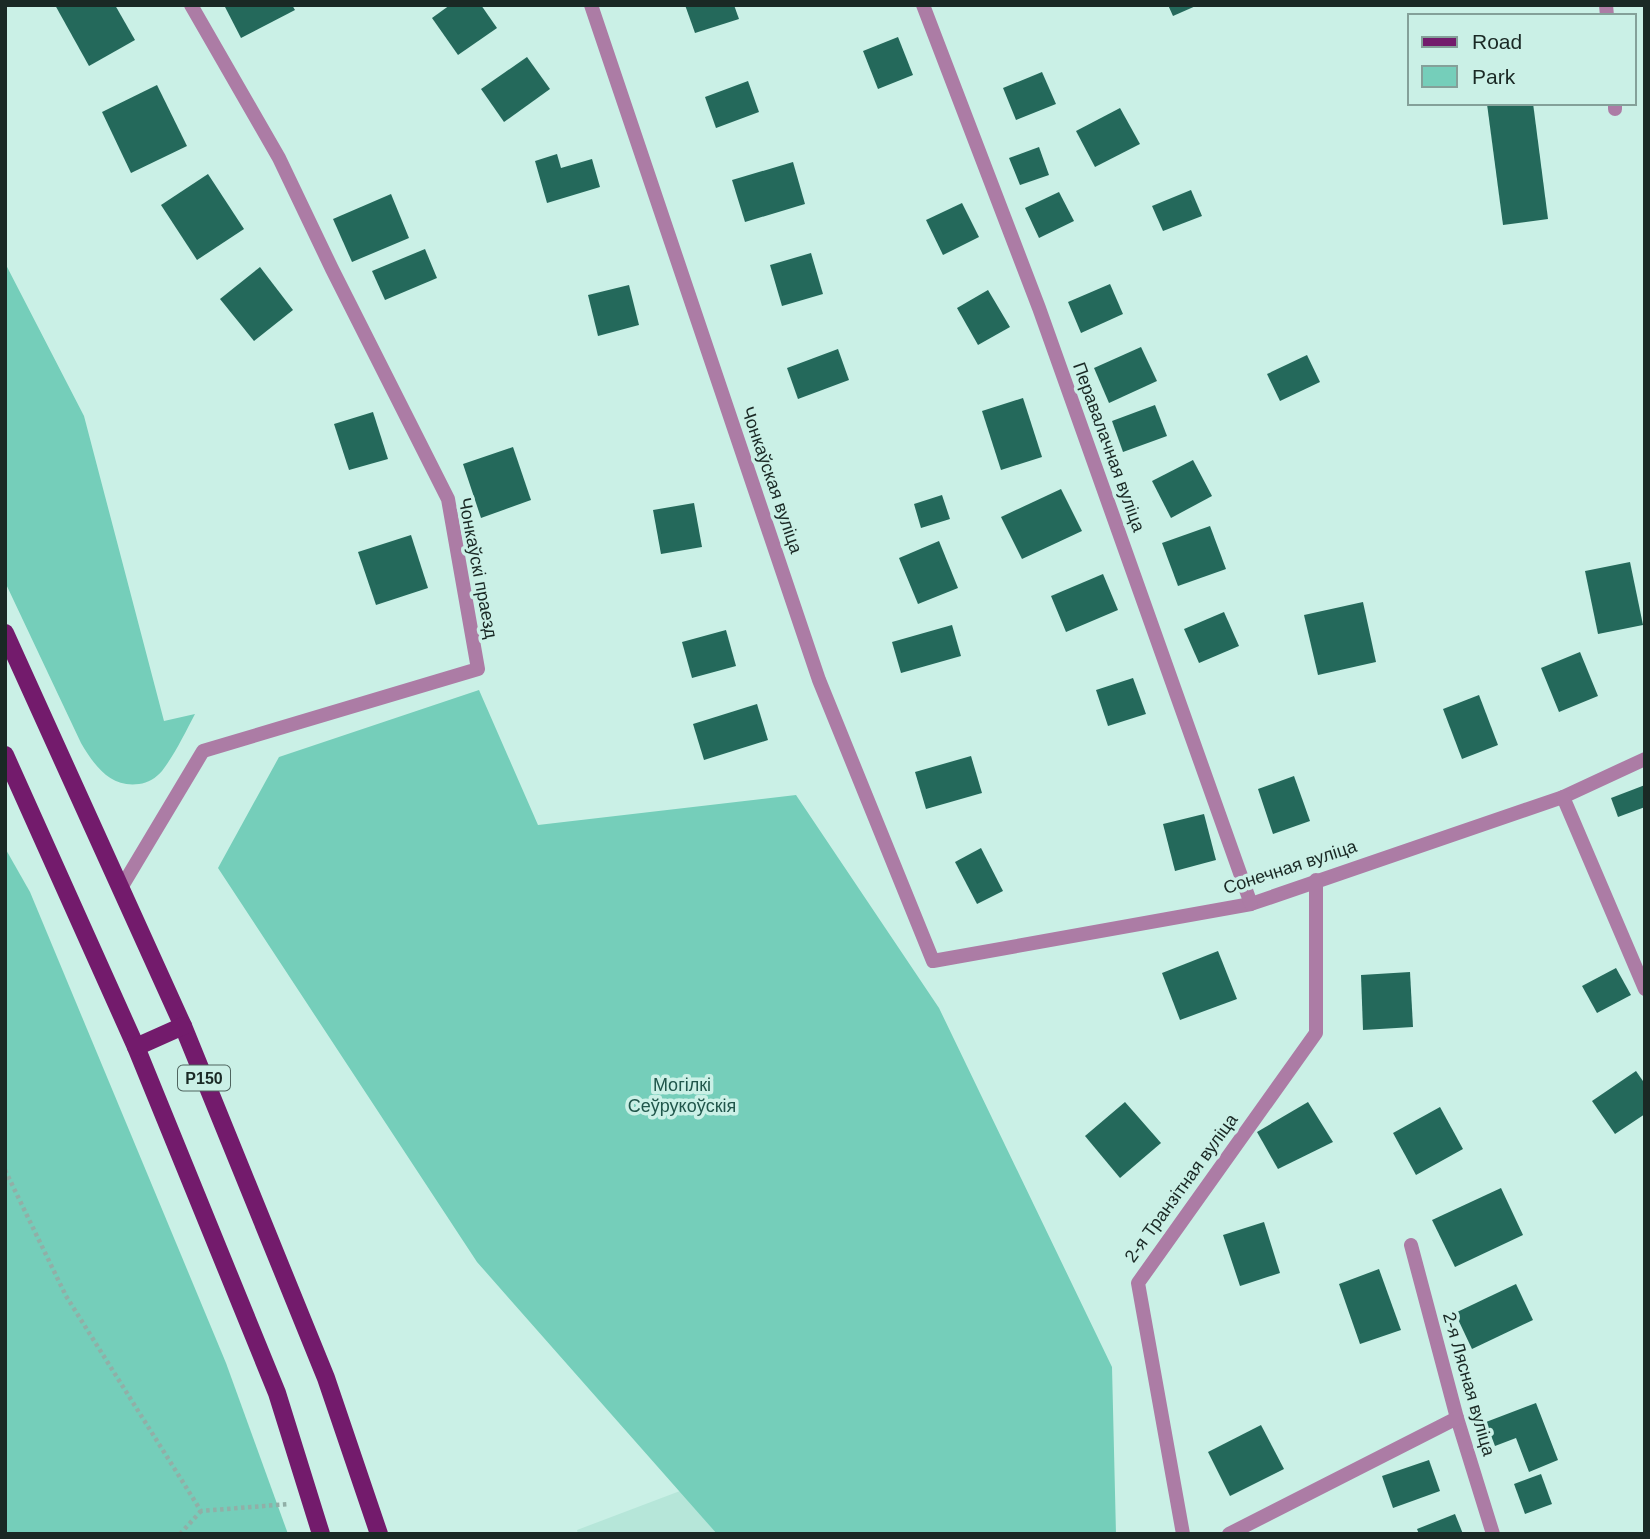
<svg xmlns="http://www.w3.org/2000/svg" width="1650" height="1539" viewBox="0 0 1650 1539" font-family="Helvetica,sans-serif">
	<rect width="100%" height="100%" fill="#caf0e6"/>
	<polygon fill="#b6e6d9" points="680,1491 717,1534 578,1534 577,1530"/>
	<g fill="#75ceba">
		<path d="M5,263L84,416L164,721L195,714C185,733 175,754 162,771C156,778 148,783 139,784C110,788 94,765 81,743L5,582Z"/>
		<polygon points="479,690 538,825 796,795 939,1008 1112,1367 1116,1534 717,1534 477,1262 218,868 279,757"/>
		<polygon points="5,848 30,892 226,1363 288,1534 5,1534"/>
	</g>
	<g fill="#24695b">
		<polygon points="55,5 115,5 135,40 89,66"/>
		<polygon points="224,5 292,5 295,10 241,38"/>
		<polygon points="450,5 481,5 497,28 458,55 432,18"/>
		<polygon points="685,5 734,5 739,19 695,33"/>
		<polygon points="1168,5 1198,5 1173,16"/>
		<polygon points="898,37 913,75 878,89 863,51"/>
		<polygon points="527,57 550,89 504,122 481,89"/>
		<polygon points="1042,72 1056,104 1016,120 1003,88"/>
		<polygon points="748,81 759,112 716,128 705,97"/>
		<polygon points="157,85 187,146 131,173 102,112"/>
		<polygon points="1533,103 1548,219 1503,225 1487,104"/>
		<polygon points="1120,108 1140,144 1095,167 1076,131"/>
		<polygon points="1039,147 1049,175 1020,185 1009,158"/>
		<polygon points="557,154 561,168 592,159 600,187 547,203 535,161"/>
		<polygon points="793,162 805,204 745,222 732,180"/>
		<polygon points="208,174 244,229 197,260 161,205"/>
		<polygon points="1191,190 1202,216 1163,231 1152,206"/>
		<polygon points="1059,192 1074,221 1039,238 1025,208"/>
		<polygon points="391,194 409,238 352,262 333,219"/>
		<polygon points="962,203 979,237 943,255 926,220"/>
		<polygon points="425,249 437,278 385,300 372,271"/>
		<polygon points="811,253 823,294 782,306 770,265"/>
		<polygon points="260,267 293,310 254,341 220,299"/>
		<polygon points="1110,284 1123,314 1081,333 1068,302"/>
		<polygon points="629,285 639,325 598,336 588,295"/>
		<polygon points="988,290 1010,327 978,345 957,308"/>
		<polygon points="1141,347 1157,381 1109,403 1094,368"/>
		<polygon points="838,349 849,380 798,399 787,368"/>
		<polygon points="1307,355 1320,382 1280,401 1267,374"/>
		<polygon points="1023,398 1042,457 1001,470 982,411"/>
		<polygon points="1155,405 1167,436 1123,452 1112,421"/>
		<polygon points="373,412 388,459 349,470 334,424"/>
		<polygon points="513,447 531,500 481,518 463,464"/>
		<polygon points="1193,460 1212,496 1171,518 1152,481"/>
		<polygon points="1061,489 1082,531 1022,559 1001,517"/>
		<polygon points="942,495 950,519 921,528 914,504"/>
		<polygon points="694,503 702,547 661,554 653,510"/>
		<polygon points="1210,526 1226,569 1178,586 1162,543"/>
		<polygon points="411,535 428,588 376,605 358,552"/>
		<polygon points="939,541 958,588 918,604 899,558"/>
		<polygon points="1630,562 1643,625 1598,634 1585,571"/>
		<polygon points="1103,574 1118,610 1066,632 1051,596"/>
		<polygon points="1363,602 1376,662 1318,675 1304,615"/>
		<polygon points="1224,612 1239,646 1199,663 1184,629"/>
		<polygon points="952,625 961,656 901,673 892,642"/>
		<polygon points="726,630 736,666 692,678 682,642"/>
		<polygon points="1580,652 1598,696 1559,712 1541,668"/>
		<polygon points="1133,678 1146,714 1108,726 1096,690"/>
		<polygon points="1479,695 1498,745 1462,759 1443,709"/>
		<polygon points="757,704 768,740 704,760 693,724"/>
		<polygon points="971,756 982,793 926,809 915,772"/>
		<polygon points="1294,776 1310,821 1273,834 1258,789"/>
		<polygon points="1645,785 1645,807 1618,817 1611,798"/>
		<polygon points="1204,814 1216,860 1175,871 1163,824"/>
		<polygon points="981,848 1003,891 977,904 955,862"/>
		<polygon points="1218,951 1237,999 1180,1020 1162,973"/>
		<polygon points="1616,968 1631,995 1597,1013 1582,986"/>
		<polygon points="1410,972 1413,1027 1363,1030 1361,975"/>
		<polygon points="1636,1071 1645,1084 1645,1114 1615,1134 1592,1101"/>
		<polygon points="1125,1102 1161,1143 1120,1178 1085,1136"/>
		<polygon points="1308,1102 1333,1142 1278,1169 1257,1132"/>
		<polygon points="1440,1107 1463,1149 1416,1175 1393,1133"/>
		<polygon points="1501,1188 1523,1235 1455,1267 1432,1220"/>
		<polygon points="1264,1222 1280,1273 1240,1286 1223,1235"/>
		<polygon points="1379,1269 1401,1330 1360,1344 1339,1284"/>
		<polygon points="1516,1284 1533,1320 1472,1349 1455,1313"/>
		<polygon points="1536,1403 1558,1460 1529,1472 1516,1438 1495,1446 1486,1422"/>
		<polygon points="1261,1425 1284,1469 1230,1496 1208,1452"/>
		<polygon points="1429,1460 1440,1491 1393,1508 1382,1476"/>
		<polygon points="1541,1474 1552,1504 1525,1514 1514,1484"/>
		<polygon points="1455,1514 1463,1534 1419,1534 1417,1529"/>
	</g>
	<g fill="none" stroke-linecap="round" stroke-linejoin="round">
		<g stroke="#91afa7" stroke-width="4.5" stroke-dasharray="3.5 3.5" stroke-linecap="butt">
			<polyline points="5,1170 66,1296 201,1511 289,1504"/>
			<polyline points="180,1534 201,1511"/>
		</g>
		<g stroke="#ac7ca5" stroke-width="14">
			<polyline points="591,5 819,680 933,961 1251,904 1563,797 1645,759"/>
			<polyline points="923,5 1039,308 1251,904"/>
			<polyline points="1606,5 1607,16"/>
			<polyline points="1615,103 1615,109"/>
			<polyline points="1563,797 1645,989"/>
			<polyline points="121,888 203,751 478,669 448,499 332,269 279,158 191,5"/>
			<polyline points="1411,1245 1457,1418 1493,1534"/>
			<polyline points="1183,1534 1138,1283 1316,1033 1316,880"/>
			<polyline points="1229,1534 1457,1418"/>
		</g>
		<g stroke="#731b6c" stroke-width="18">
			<polyline points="5,633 183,1026 326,1378 379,1534"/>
			<polyline points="5,755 136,1047 277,1393 321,1534"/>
			<polyline points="136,1047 183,1026"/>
		</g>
	</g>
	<g text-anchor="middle" stroke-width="7" stroke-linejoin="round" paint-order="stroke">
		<rect fill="#caf0e6" stroke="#4f655f" stroke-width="2" x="178" y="1065.5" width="52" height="25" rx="5"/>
		<g font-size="16" font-weight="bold" fill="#1a2925">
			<text x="204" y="1084">Р150</text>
		</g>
		<g font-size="18" fill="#1a2925" stroke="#caf0e6">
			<text transform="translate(1109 447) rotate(70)" y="6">Перавалачная вуліца</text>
			<text transform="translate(772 480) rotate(71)" y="6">Чонкаўская вуліца</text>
			<text transform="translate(478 568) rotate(79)" y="6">Чонкаўскі праезд</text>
			<text transform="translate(1290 867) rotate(-18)" y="6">Сонечная вуліца</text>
			<text transform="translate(1181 1188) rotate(-54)" y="6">2-я Транзітная вуліца</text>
			<text transform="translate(1469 1384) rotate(74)" y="6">2-я Лясная вуліца</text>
		</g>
		<g font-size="18" fill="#20564b" stroke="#caf0e6">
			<text x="682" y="1091">Могілкі<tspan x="682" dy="21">Сеўрукоўскія</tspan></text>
		</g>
	</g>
	<rect width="1650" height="1539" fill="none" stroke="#1a2925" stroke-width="14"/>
	<rect x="1408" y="14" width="228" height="91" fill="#caf0e6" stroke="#84a099" stroke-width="2"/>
	<rect x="1422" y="37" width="35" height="10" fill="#731b6c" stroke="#84a099" stroke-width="2"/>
	<text x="1472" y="49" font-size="21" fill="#1a2925">Road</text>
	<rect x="1422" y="66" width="35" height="21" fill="#75ceba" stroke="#84a099" stroke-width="2"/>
	<text x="1472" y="84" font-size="21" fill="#1a2925">Park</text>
</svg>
